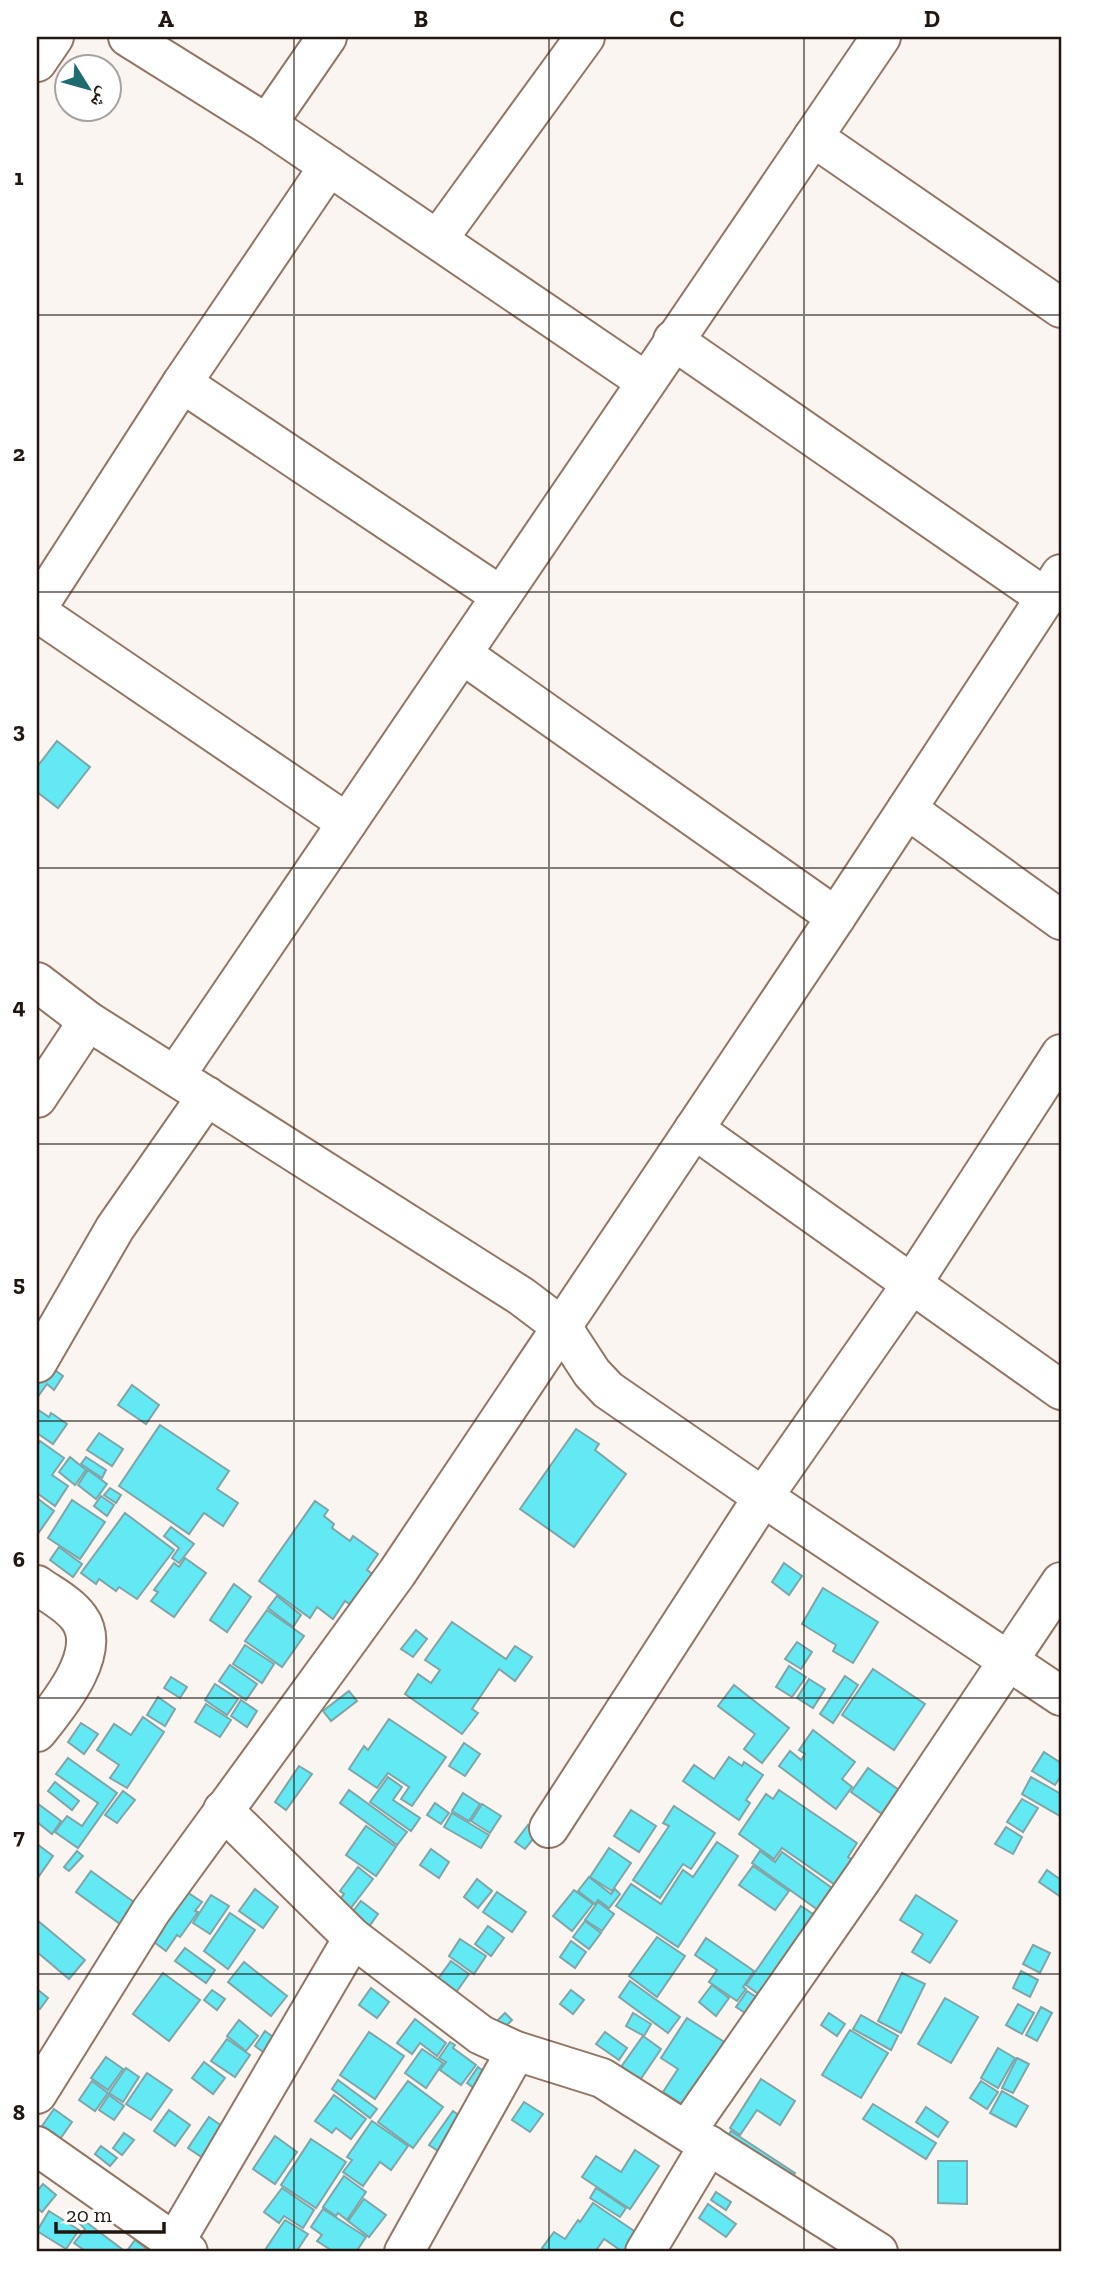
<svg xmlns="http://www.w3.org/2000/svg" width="1098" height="2289" viewBox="0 0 1098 2289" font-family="'Zilla Slab','Noto Naskh Arabic',serif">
	<rect width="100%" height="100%" fill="#fbf5f1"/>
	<g fill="#63e9f3" stroke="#7ea5a8" stroke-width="2">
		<polygon points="57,741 90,767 58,808 37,792 37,767"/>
		<polygon points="44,1362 63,1376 54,1390 47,1384 37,1398 37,1372"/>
		<polygon points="132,1385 159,1405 146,1424 118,1405"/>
		<polygon points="37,1409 49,1417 51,1413 67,1424 53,1444 37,1433"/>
		<polygon points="160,1425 229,1471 217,1489 238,1503 223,1526 204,1513 189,1534 119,1486"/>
		<polygon points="576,1429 599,1444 595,1450 626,1474 574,1547 520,1509"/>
		<polygon points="99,1433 123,1449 112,1466 87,1450"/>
		<polygon points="40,1441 64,1458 52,1475 68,1486 55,1506 37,1493 37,1446"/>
		<polygon points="70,1457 86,1470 75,1485 59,1472"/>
		<polygon points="86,1457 106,1470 102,1478 81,1464"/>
		<polygon points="88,1470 107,1484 96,1499 78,1485"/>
		<polygon points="110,1488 121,1495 116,1503 104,1495"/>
		<polygon points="101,1496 114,1505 107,1516 94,1506"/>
		<polygon points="37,1498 54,1511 37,1535"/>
		<polygon points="72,1500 105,1522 80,1559 48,1538"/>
		<polygon points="315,1501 328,1510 324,1516 334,1524 332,1528 350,1541 353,1536 378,1554 367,1570 387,1584 359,1611 345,1601 333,1619 317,1607 310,1618 259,1581"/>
		<polygon points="125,1513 174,1550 137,1599 119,1587 116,1591 99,1579 96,1584 81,1573"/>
		<polygon points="171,1527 194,1544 179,1563 172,1558 179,1548 164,1536"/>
		<polygon points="59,1547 82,1564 73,1577 50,1560"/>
		<polygon points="185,1558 206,1573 174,1617 151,1601 158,1592 154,1590 174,1563 179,1567"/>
		<polygon points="784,1563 802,1576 789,1595 772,1582"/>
		<polygon points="234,1584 251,1597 227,1632 210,1620"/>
		<polygon points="823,1588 878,1622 853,1663 833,1651 836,1645 802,1624"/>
		<polygon points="277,1596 301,1615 293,1627 268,1608"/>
		<polygon points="267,1610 304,1636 282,1667 245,1641"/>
		<polygon points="452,1622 506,1659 515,1646 532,1657 515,1681 499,1669 472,1709 478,1713 462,1734 405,1694 418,1674 431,1683 440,1670 425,1660"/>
		<polygon points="416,1630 427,1639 413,1657 401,1649"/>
		<polygon points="797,1642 812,1652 801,1669 785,1659"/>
		<polygon points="245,1645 274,1664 262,1683 233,1664"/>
		<polygon points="230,1665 257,1684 246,1700 219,1681"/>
		<polygon points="789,1666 806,1677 792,1697 776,1687"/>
		<polygon points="873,1669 925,1704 894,1750 842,1715"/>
		<polygon points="845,1676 858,1685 833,1723 820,1714"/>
		<polygon points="171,1677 187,1687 180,1698 164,1688"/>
		<polygon points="809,1679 825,1689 813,1708 797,1698"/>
		<polygon points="215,1684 238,1699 227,1715 205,1700"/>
		<polygon points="734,1685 789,1728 762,1763 744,1749 755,1734 718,1706"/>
		<polygon points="349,1691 357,1701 331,1721 323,1711"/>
		<polygon points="158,1697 175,1709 165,1726 147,1715"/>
		<polygon points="241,1700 257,1711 247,1727 231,1716"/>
		<polygon points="206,1704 231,1720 220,1737 195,1722"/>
		<polygon points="143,1717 164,1732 127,1788 110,1778 119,1765 97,1750 114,1724 131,1735"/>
		<polygon points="389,1719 446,1757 412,1806 401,1799 409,1787 388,1773 377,1788 349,1769 364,1746 368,1750"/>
		<polygon points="81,1723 98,1734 84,1754 68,1742"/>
		<polygon points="813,1730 855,1762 842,1779 852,1787 836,1809 779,1766 790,1751 801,1760 805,1754 799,1750"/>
		<polygon points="464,1743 480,1754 465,1776 449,1766"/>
		<polygon points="1044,1752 1061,1763 1061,1776 1055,1785 1032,1771"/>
		<polygon points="729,1757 742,1766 744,1762 763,1775 746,1800 750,1803 739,1820 683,1781 694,1765 714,1779"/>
		<polygon points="68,1758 117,1793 78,1848 55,1832 67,1816 82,1826 98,1803 56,1774"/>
		<polygon points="299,1766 312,1774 286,1810 275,1802"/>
		<polygon points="868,1768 899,1790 882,1814 851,1792"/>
		<polygon points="388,1777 402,1787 393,1800 420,1818 411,1831 370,1802"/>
		<polygon points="1031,1777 1061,1794 1060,1816 1022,1794"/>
		<polygon points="55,1782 79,1801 72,1810 48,1791"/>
		<polygon points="349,1790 407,1832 397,1845 340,1803"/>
		<polygon points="779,1790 857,1843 848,1857 862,1866 844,1891 782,1848 774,1859 739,1834 766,1794 773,1799"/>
		<polygon points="123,1791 135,1800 117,1823 105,1815"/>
		<polygon points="463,1793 480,1804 469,1821 452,1811"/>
		<polygon points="1022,1799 1038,1808 1023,1832 1007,1822"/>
		<polygon points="37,1803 61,1821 52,1834 37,1822"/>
		<polygon points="435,1803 449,1813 441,1824 427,1815"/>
		<polygon points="482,1804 501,1816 490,1833 471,1821"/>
		<polygon points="674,1806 715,1833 691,1869 683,1864 660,1898 633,1880 669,1826 663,1823"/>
		<polygon points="631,1810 656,1826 639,1852 614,1836"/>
		<polygon points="452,1813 489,1835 481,1848 444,1827"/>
		<polygon points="528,1825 538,1833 525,1849 515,1842"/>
		<polygon points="366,1826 396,1847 376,1876 346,1855"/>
		<polygon points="1006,1827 1022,1837 1013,1854 995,1844"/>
		<polygon points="717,1842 738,1856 678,1947 616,1906 631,1884 661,1904 683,1870 693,1877"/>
		<polygon points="37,1844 53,1856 37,1879"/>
		<polygon points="609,1848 631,1863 612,1891 590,1877"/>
		<polygon points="431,1849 449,1862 439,1878 420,1865"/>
		<polygon points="77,1851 83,1856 69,1871 64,1867"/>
		<polygon points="760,1851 775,1862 782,1852 843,1896 828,1917 752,1863"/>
		<polygon points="753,1866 789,1891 775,1910 739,1885"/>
		<polygon points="358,1867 373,1879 347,1913 336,1905 344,1894 340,1891"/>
		<polygon points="1047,1870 1061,1880 1061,1897 1039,1882"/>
		<polygon points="91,1871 142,1908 127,1929 76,1892"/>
		<polygon points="589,1877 611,1894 615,1889 620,1894 609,1908 598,1900 595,1904 578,1891"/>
		<polygon points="477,1879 492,1891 478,1908 464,1897"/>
		<polygon points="181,1888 202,1902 195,1911 198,1912 180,1937 177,1935 166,1951 154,1942 162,1931 154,1926"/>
		<polygon points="255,1889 278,1907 263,1928 239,1911"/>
		<polygon points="574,1890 593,1904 572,1931 553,1916"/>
		<polygon points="497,1892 526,1912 512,1932 483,1912"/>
		<polygon points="211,1895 229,1906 210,1934 193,1923"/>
		<polygon points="916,1895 957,1921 930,1963 912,1952 923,1934 900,1920"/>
		<polygon points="361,1901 378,1914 368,1928 350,1915"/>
		<polygon points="598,1902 614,1914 602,1931 585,1920"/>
		<polygon points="801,1906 825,1922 769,2002 746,1985"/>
		<polygon points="230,1913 255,1930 228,1969 204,1951"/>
		<polygon points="37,1920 85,1960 69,1979 37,1952"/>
		<polygon points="585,1921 601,1933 589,1949 573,1937"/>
		<polygon points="488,1926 504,1938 491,1956 475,1944"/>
		<polygon points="657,1937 685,1956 657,1997 629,1976"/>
		<polygon points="706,1938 754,1971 743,1987 746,1989 737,2001 709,1982 717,1970 695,1955"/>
		<polygon points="460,1939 486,1956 474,1974 449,1956"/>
		<polygon points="571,1941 586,1952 575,1968 560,1957"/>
		<polygon points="1033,1945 1050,1953 1040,1973 1023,1964"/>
		<polygon points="185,1948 215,1970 206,1983 175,1961"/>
		<polygon points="451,1961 469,1974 450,2001 432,1987"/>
		<polygon points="244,1962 287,1996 271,2016 228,1982"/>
		<polygon points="1021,1971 1038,1980 1030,1997 1013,1988"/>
		<polygon points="163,1973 200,2000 169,2041 133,2014"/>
		<polygon points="902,1973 925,1984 901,2033 878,2021"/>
		<polygon points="630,1981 680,2017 668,2033 619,1997"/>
		<polygon points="712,1985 729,1998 716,2016 699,2002"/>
		<polygon points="371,1988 389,2002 377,2018 359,2005"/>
		<polygon points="37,1989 48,1998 40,2009 37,2007"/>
		<polygon points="212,1990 225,1999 217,2010 204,2000"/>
		<polygon points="571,1990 584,2000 573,2014 560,2004"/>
		<polygon points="747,1991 764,2002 753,2018 736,2007"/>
		<polygon points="945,1998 978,2017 951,2063 918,2044"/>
		<polygon points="1018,2004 1034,2013 1022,2034 1006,2025"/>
		<polygon points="1041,2007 1052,2013 1037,2041 1026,2035"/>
		<polygon points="505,2013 512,2020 498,2034 491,2027"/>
		<polygon points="633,2013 651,2024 644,2036 626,2026"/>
		<polygon points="829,2013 845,2024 837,2036 821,2025"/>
		<polygon points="861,2015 898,2036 891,2050 853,2029"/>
		<polygon points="687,2018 729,2045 688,2108 663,2092 678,2069 661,2058"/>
		<polygon points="415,2019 446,2043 437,2056 420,2043 412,2054 397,2043"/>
		<polygon points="239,2020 258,2036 246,2051 227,2036"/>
		<polygon points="850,2030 888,2053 861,2098 822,2075"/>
		<polygon points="265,2031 284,2045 274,2060 255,2046"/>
		<polygon points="369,2032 404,2056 375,2099 340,2075"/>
		<polygon points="605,2032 627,2048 619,2060 596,2044"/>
		<polygon points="643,2036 661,2049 640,2080 621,2067"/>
		<polygon points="227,2039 250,2055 235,2077 211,2061"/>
		<polygon points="450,2042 455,2045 453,2048 476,2065 461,2085 440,2070 446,2062 439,2058"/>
		<polygon points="998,2048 1015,2058 998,2088 981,2078"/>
		<polygon points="422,2049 443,2063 426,2088 405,2073"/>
		<polygon points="106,2057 123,2069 108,2090 91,2078"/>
		<polygon points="1017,2058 1029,2064 1013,2093 1002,2088"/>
		<polygon points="204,2062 225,2078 213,2094 192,2078"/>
		<polygon points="478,2067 498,2082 486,2097 467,2083"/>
		<polygon points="126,2068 139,2077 123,2102 109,2093"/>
		<polygon points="147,2073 172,2090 151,2120 126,2104"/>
		<polygon points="761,2079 795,2101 780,2125 757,2110 740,2135 730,2128"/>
		<polygon points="338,2080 377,2109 370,2118 332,2089"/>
		<polygon points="92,2081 108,2093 95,2111 79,2100"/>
		<polygon points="408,2081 443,2107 413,2148 378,2122"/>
		<polygon points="981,2081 998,2092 987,2109 970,2098"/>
		<polygon points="1002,2091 1028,2106 1016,2127 990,2113"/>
		<polygon points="109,2095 124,2106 114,2120 99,2110"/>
		<polygon points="334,2095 366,2119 351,2139 336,2128 332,2133 315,2121"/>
		<polygon points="524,2102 543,2114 530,2132 512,2120"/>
		<polygon points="873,2104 936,2143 926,2159 863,2119"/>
		<polygon points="926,2107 948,2122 938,2137 916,2122"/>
		<polygon points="54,2109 72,2122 60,2139 42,2126"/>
		<polygon points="169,2110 190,2125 175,2146 154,2131"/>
		<polygon points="453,2111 471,2124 447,2157 429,2145"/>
		<polygon points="209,2117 232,2133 212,2164 188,2148"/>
		<polygon points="372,2121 408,2146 391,2170 380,2162 363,2186 343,2172 352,2160 347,2157"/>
		<polygon points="731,2131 795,2173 791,2180 723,2144"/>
		<polygon points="124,2133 134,2140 122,2155 113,2148"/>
		<polygon points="275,2136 297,2152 275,2184 253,2169"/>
		<polygon points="311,2139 346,2162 316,2208 281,2185"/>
		<polygon points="101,2146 117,2158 110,2166 95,2154"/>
		<polygon points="635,2150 659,2166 630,2209 582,2177 596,2156 621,2172"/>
		<polygon points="938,2161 967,2161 967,2204 938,2203"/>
		<polygon points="344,2176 366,2192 347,2220 338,2213 336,2216 323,2207"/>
		<polygon points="43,2184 56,2195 42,2212 37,2208 37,2191"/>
		<polygon points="282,2188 314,2210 303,2228 284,2216 279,2223 264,2212"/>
		<polygon points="596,2188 626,2208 620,2217 590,2198"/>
		<polygon points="716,2192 731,2202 726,2210 711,2200"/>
		<polygon points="364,2199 386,2215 369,2237 348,2221"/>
		<polygon points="593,2203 640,2235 628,2252 623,2252 604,2239 595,2252 548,2252 542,2248 554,2232 565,2239 578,2220 580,2222"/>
		<polygon points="708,2204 736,2224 726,2237 699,2218"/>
		<polygon points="323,2209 366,2237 356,2252 334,2252 317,2241 322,2235 311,2227"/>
		<polygon points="49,2211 79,2230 66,2249 37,2231"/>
		<polygon points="82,2219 126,2252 135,2240 151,2252 87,2252 74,2243 85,2229 79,2223"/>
		<polygon points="285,2220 308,2234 296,2252 268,2252 265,2250"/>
	</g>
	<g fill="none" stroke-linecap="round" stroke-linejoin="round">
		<g stroke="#917666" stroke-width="42">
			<g id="minor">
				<polyline points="128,37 267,124 645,381"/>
				<polyline points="37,62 54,37"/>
				<polyline points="267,124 327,37"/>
				<polyline points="813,137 1061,308"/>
				<polyline points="438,239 585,37"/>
				<polyline points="673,340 1046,598"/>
				<polyline points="182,383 501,596"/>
				<polyline points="37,608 182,383 329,166"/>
				<polyline points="37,612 347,823"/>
				<polyline points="462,654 836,917"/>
				<polyline points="907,809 1061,920"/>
				<polyline points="37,982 88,1021 521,1296 562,1327 592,1373 608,1390 763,1497 1061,1696"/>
				<polyline points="175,1076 881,37"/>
				<polyline points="37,1098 88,1021"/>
				<polyline points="694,1129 1061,1390"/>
				<polyline points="37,1363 115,1228 207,1096"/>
				<path d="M37,1585C51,1595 69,1604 79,1618C104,1652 57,1707 37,1732"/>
				<polyline points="223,1810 353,1938 481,2035 516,2051 602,2078 878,2252"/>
				<polyline points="549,1828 763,1497 911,1285 1061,1054"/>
				<polyline points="37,2094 151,1911 397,1573 836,917 1061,574"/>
				<polyline points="687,2130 864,1876 1061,1582"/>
				<polyline points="37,2146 188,2252"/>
				<polyline points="169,2252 353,1938"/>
				<polyline points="404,2252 516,2051"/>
				<polyline points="645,2252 709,2145"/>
			</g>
		</g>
		<use href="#minor" stroke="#fff" stroke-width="38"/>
	</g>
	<path fill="none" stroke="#211710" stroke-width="2" stroke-opacity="0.55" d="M294,37V2252M549,37V2252M804,37V2252M37,315H1061M37,592H1061M37,868H1061M37,1144H1061M37,1421H1061M37,1698H1061M37,1974H1061"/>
	<rect width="1098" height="2289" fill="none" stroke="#ffffff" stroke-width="77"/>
	<g transform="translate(88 88) rotate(127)"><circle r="33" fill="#ffffff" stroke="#a6a29f" stroke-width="2"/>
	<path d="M0-5L12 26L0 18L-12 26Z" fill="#1e6b70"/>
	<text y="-10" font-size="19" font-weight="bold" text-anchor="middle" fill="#211710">ش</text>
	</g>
	<path d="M56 2222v10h108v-10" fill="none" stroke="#211710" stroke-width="3.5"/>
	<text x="66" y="2222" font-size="21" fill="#211710" stroke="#ffffff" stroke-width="5" paint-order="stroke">20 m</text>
	<rect x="38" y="38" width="1022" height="2212" fill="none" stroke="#211710" stroke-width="2.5"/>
	<g font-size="23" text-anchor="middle" font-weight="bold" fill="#211710">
		<text x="166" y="27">A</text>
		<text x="421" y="27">B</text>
		<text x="677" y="27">C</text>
		<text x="932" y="27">D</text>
		<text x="19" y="185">1</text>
		<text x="19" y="461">2</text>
		<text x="19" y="738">3</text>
		<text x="19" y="1014">4</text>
		<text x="19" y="1291">5</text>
		<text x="19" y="1567">6</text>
		<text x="19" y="1844">7</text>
		<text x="19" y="2120">8</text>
	</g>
</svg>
